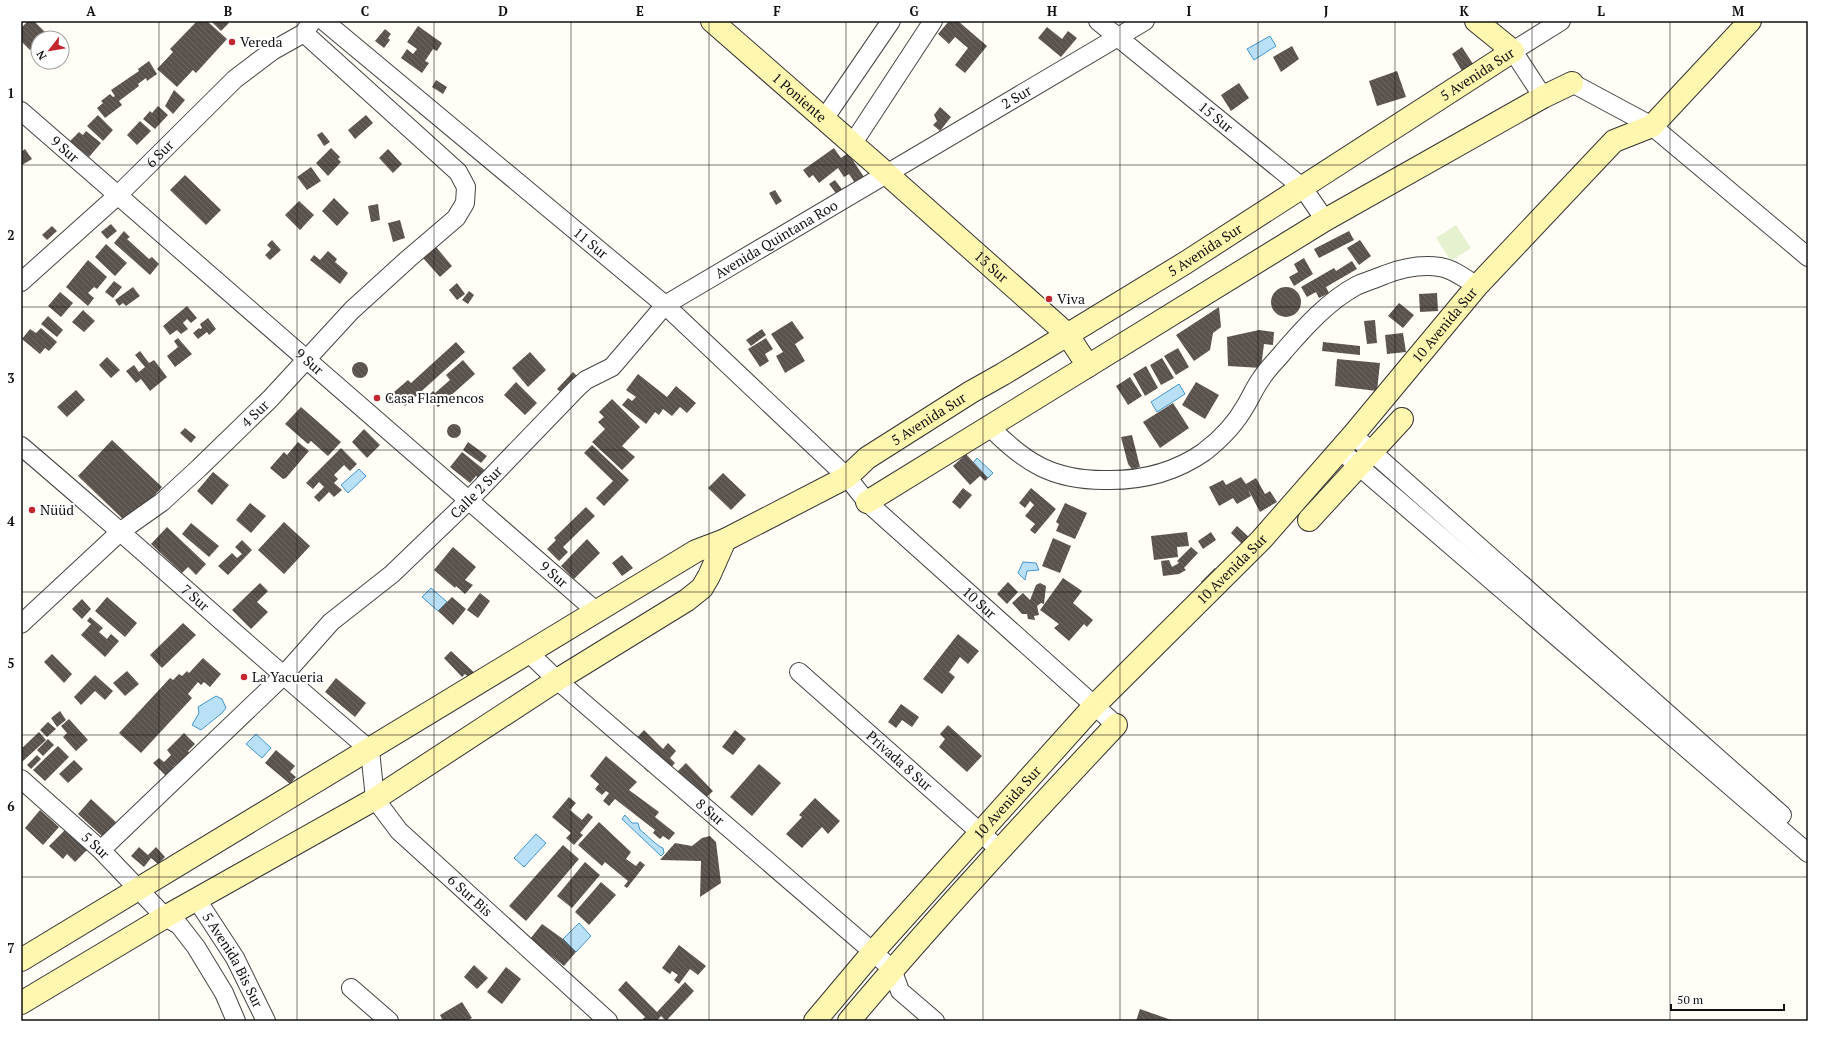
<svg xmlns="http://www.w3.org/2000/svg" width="1829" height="1042" viewBox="0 0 1829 1042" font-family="'PT Serif',serif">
	<defs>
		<pattern id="building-back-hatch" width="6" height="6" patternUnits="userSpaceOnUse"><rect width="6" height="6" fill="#5a524d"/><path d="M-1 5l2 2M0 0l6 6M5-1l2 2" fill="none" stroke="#6d6662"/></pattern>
	</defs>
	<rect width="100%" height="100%" fill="#fffdf5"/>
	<polygon fill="#e6f2cf" points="1456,225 1471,248 1451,261 1436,238"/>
	<g fill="#b9e0f7" stroke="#3f96cf">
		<polygon points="1270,36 1276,46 1254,60 1247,49"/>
		<polygon points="1179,384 1185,394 1157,412 1151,402"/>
		<polygon points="977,458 993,473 988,478 973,463"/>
		<polygon points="359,469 366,476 348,493 341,485"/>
		<polygon points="1023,562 1036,563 1039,570 1027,571 1025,580 1018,573"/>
		<polygon points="431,588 447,602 438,611 422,597"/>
		<polygon points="216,696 222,699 226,708 222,713 201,730 192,725 199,713 198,707"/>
		<polygon points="256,734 271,748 262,758 246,744"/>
		<path d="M625,815L632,823H638L640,830C646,834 658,847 663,848L664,853L661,856L622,819Z"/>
		<polygon points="536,834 546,843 524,867 514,858"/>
		<polygon points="579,923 591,936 576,952 563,939"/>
	</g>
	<g fill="url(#building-back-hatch)">
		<polygon points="28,21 34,21 46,33 42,38 38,38 38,42 30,50 21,41 21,28"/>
		<polygon points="197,21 207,21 227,39 196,73 193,70 177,87 157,69 173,52 170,49"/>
		<polygon points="211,21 226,21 229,23 221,31"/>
		<polygon points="949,21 958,21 987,46 965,73 955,65 968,48 955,37 949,44 938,34"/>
		<polygon points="418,26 442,43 437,51 433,49 425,61 429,63 422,73 401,58 407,49 413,54 417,49 407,42"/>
		<polygon points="1047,27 1062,39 1068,31 1077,38 1061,57 1038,38"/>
		<polygon points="385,29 391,34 388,38 390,40 384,48 375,41"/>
		<polygon points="1292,46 1299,59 1281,72 1273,57"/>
		<polygon points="1462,47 1473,64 1462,71 1452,54"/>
		<polygon points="149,61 157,74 147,81 146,78 138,84 139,86 119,101 122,105 105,118 97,108 103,103 101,101 110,94 113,97 115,96 111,90 139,71 138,69"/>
		<polygon points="1397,71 1406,97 1377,106 1369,81"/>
		<polygon points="436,80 447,87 443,94 432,87"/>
		<polygon points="1239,83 1249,98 1231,111 1221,95"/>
		<polygon points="174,90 185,100 173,114 165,106"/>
		<polygon points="158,106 168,115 155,129 143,119 150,111 152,113"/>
		<polygon points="940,107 951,117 940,131 933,125 937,121 934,115"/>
		<polygon points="98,115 113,130 103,141 87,126"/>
		<polygon points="366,115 373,123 355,139 348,130"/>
		<polygon points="140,121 151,131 137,145 127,135"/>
		<polygon points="86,131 101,143 89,157 70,141 79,132 83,135"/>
		<polygon points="322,132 330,142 324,146 317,135"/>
		<polygon points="331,148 340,157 338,159 341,162 328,176 316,163"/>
		<polygon points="834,148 841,158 848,153 866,180 857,186 849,174 844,177 838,168 819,183 813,175 809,178 803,170"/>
		<polygon points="25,149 32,159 22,165 21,152"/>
		<polygon points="388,149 402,164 393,173 379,158"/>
		<polygon points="311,167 321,181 307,190 297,177"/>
		<polygon points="185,175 221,210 206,225 170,190"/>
		<polygon points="835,180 844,192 838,196 829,184"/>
		<polygon points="775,190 782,201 776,205 769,193"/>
		<polygon points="334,198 349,213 337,226 322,211"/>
		<polygon points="299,201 314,215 300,230 285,215"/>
		<polygon points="378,204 380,220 371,222 368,206"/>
		<polygon points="400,220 405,238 393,242 388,223"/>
		<polygon points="111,224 117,231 107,239 101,232"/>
		<polygon points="52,226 57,231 47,240 42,235"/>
		<polygon points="124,231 130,237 127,239 149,259 152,257 159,264 150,275 114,243"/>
		<polygon points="1349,231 1354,240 1319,258 1314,249"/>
		<polygon points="272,240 281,250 270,260 265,255 271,249 267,245"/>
		<polygon points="1360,240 1371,256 1359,265 1347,248"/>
		<polygon points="106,244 127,263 115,276 95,257"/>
		<polygon points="436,247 452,266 440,277 423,258"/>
		<polygon points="328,251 337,259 335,262 348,273 340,284 310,260 314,255 320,260"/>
		<polygon points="1304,258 1313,274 1294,286 1289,277 1298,272 1294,264"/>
		<polygon points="88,260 107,277 97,289 94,287 88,293 94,298 88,306 66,287"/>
		<polygon points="1352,261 1357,269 1326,287 1329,293 1319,298 1316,292 1307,297 1301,287 1334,268 1336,271"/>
		<polygon points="114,281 122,287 113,298 105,292"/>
		<polygon points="457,283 465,294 457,300 449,290"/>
		<circle cx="1286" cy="302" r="15"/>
		<polygon points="133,287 140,296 126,306 123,303 119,306 115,300"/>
		<polygon points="469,291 474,295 468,304 462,300"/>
		<polygon points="60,292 73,303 61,317 48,306"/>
		<polygon points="1437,293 1438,311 1420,312 1419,294"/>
		<polygon points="1399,303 1414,315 1403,328 1388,316"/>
		<polygon points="187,306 197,318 191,323 187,319 183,323 188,329 181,334 177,330 170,335 163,326"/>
		<polygon points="1219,307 1221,327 1213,333 1210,350 1194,361 1176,335"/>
		<polygon points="83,310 95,321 84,332 72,322"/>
		<polygon points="48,316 63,330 57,337 41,324"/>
		<polygon points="208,318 216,329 209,335 207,332 198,339 193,333 199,328 200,329 202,328 200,324"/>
		<polygon points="1375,320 1377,343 1367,344 1364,321"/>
		<polygon points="792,321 804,338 795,344 805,361 785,373 776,356 783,352 771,334"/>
		<polygon points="41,328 57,342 49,351 45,348 40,354 22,339 30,329 36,333"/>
		<polygon points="762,329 766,335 751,346 746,340"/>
		<polygon points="1259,330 1274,332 1273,345 1264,344 1261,368 1228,366 1227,337"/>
		<polygon points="1403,333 1406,352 1387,354 1385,335"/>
		<polygon points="178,338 192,354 175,367 167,356 178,347 174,341"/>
		<polygon points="766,338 773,349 765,354 769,361 760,367 748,349"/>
		<polygon points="456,342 465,352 405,406 399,399 393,405 387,398 408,380 411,383"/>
		<polygon points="1323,342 1360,346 1360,355 1322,351"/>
		<polygon points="1178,348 1189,367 1176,375 1164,356"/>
		<polygon points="140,351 149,363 154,360 167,377 150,391 141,379 136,383 126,371 134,365 139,372 145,367 135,355"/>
		<polygon points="530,352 546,370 528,387 512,368"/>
		<polygon points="107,357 120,370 111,378 99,365"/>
		<polygon points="1162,358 1174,378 1161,385 1150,365"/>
		<polygon points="1337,359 1380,363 1377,391 1335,386"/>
		<polygon points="463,360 475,374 438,407 428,396 433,391 435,393 450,380 446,375"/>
		<circle cx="360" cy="370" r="8"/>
		<polygon points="1146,366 1158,388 1145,396 1133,374"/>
		<polygon points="573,372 581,380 565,396 557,389"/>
		<polygon points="638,374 667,397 676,386 696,403 687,413 680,407 672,416 663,409 659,415 655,412 646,424 622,405 628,398 632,401 636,397 626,390"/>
		<polygon points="1130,377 1142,396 1128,405 1116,386"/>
		<polygon points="516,382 537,403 525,415 504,395"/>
		<polygon points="1196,382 1219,395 1205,419 1182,405"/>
		<polygon points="76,390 85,400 67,417 57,407"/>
		<polygon points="612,399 640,427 622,446 635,457 622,470 592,442 605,429 598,422 604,417 599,412"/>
		<polygon points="1173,403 1189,428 1160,448 1143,422"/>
		<polygon points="301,407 341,442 328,456 311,441 308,444 285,424"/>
		<circle cx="454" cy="431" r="7"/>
		<polygon points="185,428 196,437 191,443 180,433"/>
		<polygon points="364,429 380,445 367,458 352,442"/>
		<polygon points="1132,435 1140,467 1132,469 1128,464 1121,437"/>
		<polygon points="112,440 162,487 128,524 78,476"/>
		<polygon points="298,442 309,451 286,478 283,479 270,468 284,452 287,455"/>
		<polygon points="468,442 487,456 481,463 463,450"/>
		<polygon points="592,445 629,480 604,506 596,498 613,481 584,453"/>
		<polygon points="341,448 357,464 350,471 344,465 334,475 338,479 334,483 342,490 334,497 329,492 319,502 314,497 324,487 319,482 313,489 306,483"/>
		<polygon points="462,452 487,472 481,480 476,476 470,483 450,467"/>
		<polygon points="966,454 988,478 985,481 980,476 970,485 953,466"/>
		<polygon points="213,472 229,485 212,505 197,491"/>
		<polygon points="723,473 746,495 731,510 708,488"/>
		<polygon points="1241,477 1246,484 1256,478 1265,494 1270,491 1277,502 1260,512 1248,489 1251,496 1237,504 1233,498 1219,506 1209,487 1223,480 1226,485"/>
		<polygon points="963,488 972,495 960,509 952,502"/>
		<polygon points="1031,488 1056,509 1035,534 1030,530 1035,524 1025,516 1034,505 1030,501 1025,508 1019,503"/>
		<polygon points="250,503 266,516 251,533 236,520"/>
		<polygon points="1065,503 1087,513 1075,539 1056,531 1059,524 1056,522"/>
		<polygon points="586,507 595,516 563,547 568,552 559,561 547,549 556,540 554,538"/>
		<polygon points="284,522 310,546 284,574 258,550"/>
		<polygon points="191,523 219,546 209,557 182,534"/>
		<polygon points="1237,526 1252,540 1245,547 1231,533"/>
		<polygon points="167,527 206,564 196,575 188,567 182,573 151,544"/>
		<polygon points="1187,532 1189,546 1177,547 1178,557 1154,560 1151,536"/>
		<polygon points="1211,532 1216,540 1203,549 1198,541"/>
		<polygon points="1053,538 1071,546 1060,573 1042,566"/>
		<polygon points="587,539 600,553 574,579 561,566"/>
		<polygon points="242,540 252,550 228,575 218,566 232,553 237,558 242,554 235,547"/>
		<polygon points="453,547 476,567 465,580 473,585 465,594 456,586 455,588 434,570"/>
		<polygon points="1191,547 1198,553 1184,568 1186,570 1179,574 1163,576 1161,561 1169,560 1172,567 1179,563 1177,561"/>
		<polygon points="622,555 633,568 622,576 612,563"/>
		<polygon points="1215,568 1221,574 1208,587 1201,582"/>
		<polygon points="1063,578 1082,591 1073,603 1093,620 1087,627 1084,624 1069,641 1054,628 1059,624 1040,610"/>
		<polygon points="1008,582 1018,592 1007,604 997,594"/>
		<polygon points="260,583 268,591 257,602 268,612 251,629 232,610"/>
		<polygon points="1040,583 1046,586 1044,604 1041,603 1037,606 1039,615 1034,616 1035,620 1028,619 1027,614 1022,614 1012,603 1023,593 1030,600 1036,585"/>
		<polygon points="480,593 490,601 478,618 467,610"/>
		<polygon points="107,597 137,623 125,637 95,611"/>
		<polygon points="452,597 466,609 453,625 438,611"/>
		<polygon points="82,599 91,609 82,619 72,609"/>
		<polygon points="90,617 103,628 99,632 107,639 111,634 119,641 105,657 81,635 91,624 87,621"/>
		<polygon points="183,623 196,635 162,668 150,655"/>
		<polygon points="958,634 979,651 968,664 960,657 949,672 955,677 942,694 923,679"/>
		<polygon points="451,651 480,678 475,683 465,674 462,677 444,658"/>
		<polygon points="52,654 72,674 64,683 44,662"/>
		<polygon points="203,658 221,674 210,687 204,682 201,685 198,682 188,694 192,698 141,753 119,733 170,678 173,680 179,674 182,676 187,671 189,673"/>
		<polygon points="127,671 139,684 125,696 113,683"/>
		<polygon points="95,675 113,691 105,700 95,691 81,705 74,697"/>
		<polygon points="336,678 366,703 355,717 325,692"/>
		<polygon points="901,704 919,717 912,727 902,720 896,728 888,722"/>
		<polygon points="60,711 66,720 57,727 51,718"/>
		<polygon points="69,719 88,740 76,751 63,737 67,733 61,726"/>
		<polygon points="48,722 56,729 47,737 40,730"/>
		<polygon points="948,725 982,756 967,772 939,747 945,739 940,734"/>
		<polygon points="644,730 663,749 668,743 676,751 670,758 675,763 665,774 656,765 648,772 644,768 650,762 633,742"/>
		<polygon points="735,730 746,739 733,755 722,747"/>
		<polygon points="39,732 46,740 23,761 21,759 21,749"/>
		<polygon points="184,733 195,744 188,751 193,757 183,766 179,762 173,767 177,771 169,779 153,763 159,758 164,762 171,755 167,750"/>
		<polygon points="48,739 54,745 43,756 37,750"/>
		<polygon points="58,746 69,757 45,781 33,770"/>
		<polygon points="276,750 295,766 290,772 296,777 290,784 265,763"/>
		<polygon points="37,755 41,759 31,769 27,765"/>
		<polygon points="606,756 637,782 629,790 659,812 655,817 675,833 669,840 663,836 660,839 653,833 655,830 615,799 609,806 603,801 609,793 606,791 602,795 595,789 599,784 590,776"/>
		<polygon points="74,760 83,769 68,783 59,774"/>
		<polygon points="686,763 713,791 700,803 673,776"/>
		<polygon points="759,764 781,783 752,816 730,797"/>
		<polygon points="569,797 576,803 570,810 582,820 588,813 593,817 580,833 583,835 574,845 566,838 571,833 552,817"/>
		<polygon points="815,798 840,821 828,834 822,827 802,848 786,834 802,817 799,815"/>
		<polygon points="91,799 117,823 104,838 78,814"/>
		<polygon points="40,810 59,827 43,845 25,828"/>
		<polygon points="599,822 631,852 626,859 636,866 640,861 645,865 627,888 624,886 628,881 605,862 602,866 578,845"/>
		<polygon points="66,829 87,850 75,862 67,854 63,859 49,846"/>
		<polygon points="710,836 716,842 721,883 700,897 701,861 660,860 675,843 692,846 702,838"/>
		<polygon points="563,845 579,859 526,921 509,906"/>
		<polygon points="139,847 148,855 156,847 165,857 158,864 151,858 144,867 131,856"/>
		<polygon points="585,862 600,875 572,908 557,896"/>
		<polygon points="601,882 616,895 589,925 575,912"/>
		<polygon points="542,924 563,939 576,952 564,966 530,939"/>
		<polygon points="679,945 706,966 698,975 690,969 679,984 674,980 678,975 672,971 670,974 662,968"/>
		<polygon points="474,965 488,978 477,989 464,977"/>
		<polygon points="506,967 521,979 502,1004 487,992"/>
		<polygon points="626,981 657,1012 685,982 694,991 666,1021 661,1016 657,1021 641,1021 645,1017 618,990"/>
		<polygon points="462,1002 472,1018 466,1021 443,1021 440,1015"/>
		<polygon points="1140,1009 1174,1021 1136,1021"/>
	</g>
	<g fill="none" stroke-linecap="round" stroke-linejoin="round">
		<g stroke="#444" stroke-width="20">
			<g id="street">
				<path id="s1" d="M324,21L665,305L847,477L867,502L1116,725"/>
				<path id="s2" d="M1098,21L1303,188L1325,220"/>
				<polyline points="1572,83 1652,126 1808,257"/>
				<polyline points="1543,97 1513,51 1561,21"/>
				<path id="s3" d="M21,111L597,612"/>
				<polyline points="824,119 891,21"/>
				<polyline points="853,143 933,21"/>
				<path id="s4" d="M21,282L118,195L235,79L272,51L304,33L312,21"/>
				<path d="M990,427C1025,463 1053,480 1104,480C1140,481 1174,473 1204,452C1221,439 1236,423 1246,405C1251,397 1255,387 1261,379C1267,369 1277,360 1284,351C1304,328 1328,301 1356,286C1364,282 1375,279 1384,275C1402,268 1420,264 1440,267C1453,269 1466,279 1477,286"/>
				<polyline points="1353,435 1782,815"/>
				<path id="s5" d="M21,446C139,546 252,650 370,750L375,799L399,831L608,1021"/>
				<polyline points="1340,450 1808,853"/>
				<path id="s6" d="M21,624L121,531L162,502L199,468L270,399L352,310L408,259L456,218L465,203L466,187L458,172L304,33"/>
				<path id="s7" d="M529,653L557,680L873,952L892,969L900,991L935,1021"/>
				<path id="s8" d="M799,672L1000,850"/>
				<path id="s9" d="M21,779L101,850L165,917L179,925L196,947L224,993L236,1021"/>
				<path id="s10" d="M101,850L283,676L331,622L392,574L469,500L578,387L586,380L612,367L665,305L1145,21"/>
				<path id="s11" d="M197,900L235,958L266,1021"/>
				<polyline points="351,988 389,1021"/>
			</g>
		</g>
		<g stroke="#333" stroke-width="24">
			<g id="secondary">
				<path id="s12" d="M712,21L887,174L1067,334L1088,366"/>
				<polyline points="867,502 1325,220 1543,97 1572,83"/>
				<polyline points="1309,520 1402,419"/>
				<path id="s13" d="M21,960L696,551L725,540L847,477L867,458L971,392L1003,374L1185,263L1513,51L1476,21"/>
				<polyline points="21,1003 165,917 375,799 557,680 687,600 702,588 709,576 725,540"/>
				<path id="s14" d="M815,1021L873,952L1094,706L1261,540L1353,435L1477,286L1614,141L1652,126L1750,21"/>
				<path d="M849,1021C935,919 1025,822 1116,725"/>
			</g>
		</g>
		<use href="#street" stroke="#fff" stroke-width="18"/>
		<use href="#secondary" stroke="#fff6b0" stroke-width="22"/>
	</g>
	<path fill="none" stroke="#111" stroke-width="1" stroke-opacity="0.55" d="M159,21V1021M297,21V1021M434,21V1021M571,21V1021M709,21V1021M846,21V1021M983,21V1021M1120,21V1021M1258,21V1021M1395,21V1021M1532,21V1021M1670,21V1021M21,165H1808M21,307H1808M21,450H1808M21,592H1808M21,735H1808M21,877H1808"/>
	<g fill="#c4262e" stroke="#fff" stroke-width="1.5">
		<circle cx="232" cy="42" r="4"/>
		<circle cx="1049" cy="299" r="4"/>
		<circle cx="377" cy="398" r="4"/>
		<circle cx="32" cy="510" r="4"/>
		<circle cx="244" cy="677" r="4"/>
	</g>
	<g text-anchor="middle" stroke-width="4" stroke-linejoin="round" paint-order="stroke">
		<g font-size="14" fill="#111" stroke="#fff" text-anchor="start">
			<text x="240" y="47">Vereda</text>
			<text x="1057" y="304">Viva</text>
			<text x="385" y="403">Casa Flamencos</text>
			<text x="40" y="515">Nüüd</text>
			<text x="252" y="682">La Yacueria</text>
		</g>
		<g font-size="14" fill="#111" stroke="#fff">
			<text dy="5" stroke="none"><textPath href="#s13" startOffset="1706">5 Avenida Sur</textPath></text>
			<text dy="5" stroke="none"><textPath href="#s12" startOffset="116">1 Poniente</textPath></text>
			<text dy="5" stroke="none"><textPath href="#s10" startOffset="1195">2 Sur</textPath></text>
			<text dy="5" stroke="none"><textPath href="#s2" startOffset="152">15 Sur</textPath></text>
			<text dy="5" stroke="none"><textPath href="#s3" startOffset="58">9 Sur</textPath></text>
			<text dy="5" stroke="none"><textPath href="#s4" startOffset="189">6 Sur</textPath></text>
			<text dy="5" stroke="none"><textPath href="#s10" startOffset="916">Avenida Quintana Roo</textPath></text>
			<text dy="5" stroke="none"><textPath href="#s1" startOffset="347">11 Sur</textPath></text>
			<text dy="5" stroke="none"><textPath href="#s13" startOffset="1382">5 Avenida Sur</textPath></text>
			<text dy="5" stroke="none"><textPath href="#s12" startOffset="372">13 Sur</textPath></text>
			<text dy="5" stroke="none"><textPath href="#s14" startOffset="939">10 Avenida Sur</textPath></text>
			<text dy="5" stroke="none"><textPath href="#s3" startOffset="382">9 Sur</textPath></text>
			<text dy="5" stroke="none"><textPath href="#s6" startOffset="315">4 Sur</textPath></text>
			<text dy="5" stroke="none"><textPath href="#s13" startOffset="1058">5 Avenida Sur</textPath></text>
			<text dy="5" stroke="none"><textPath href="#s10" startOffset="519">Calle 2 Sur</textPath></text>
			<text dy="5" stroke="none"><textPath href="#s14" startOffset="615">10 Avenida Sur</textPath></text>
			<text dy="5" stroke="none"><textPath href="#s3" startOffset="706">9 Sur</textPath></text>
			<text dy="5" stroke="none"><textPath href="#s5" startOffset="231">7 Sur</textPath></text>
			<text dy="5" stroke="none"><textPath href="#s1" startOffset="877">10 Sur</textPath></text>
			<text dy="5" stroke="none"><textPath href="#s8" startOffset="134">Privada 8 Sur</textPath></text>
			<text dy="5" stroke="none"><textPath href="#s14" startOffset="291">10 Avenida Sur</textPath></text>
			<text dy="5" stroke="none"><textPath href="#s7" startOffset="241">8 Sur</textPath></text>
			<text dy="5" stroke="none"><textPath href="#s9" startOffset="100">5 Sur</textPath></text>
			<text dy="5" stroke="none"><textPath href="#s5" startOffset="648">6 Sur Bis</textPath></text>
			<text dy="5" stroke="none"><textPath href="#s11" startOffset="70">5 Avenida Bis Sur</textPath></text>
		</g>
	</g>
	<rect width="1829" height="1042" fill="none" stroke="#ffffff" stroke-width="44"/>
	<g transform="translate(50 50) rotate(239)"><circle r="19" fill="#ffffff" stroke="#a0a0a0"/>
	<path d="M0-3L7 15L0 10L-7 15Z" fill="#c4262e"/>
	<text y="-6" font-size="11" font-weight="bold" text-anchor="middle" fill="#111111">N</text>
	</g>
	<path d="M1671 1004v6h113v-6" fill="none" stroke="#111111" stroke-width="2"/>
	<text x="1677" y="1004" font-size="12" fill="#111111" stroke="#ffffff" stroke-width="3" paint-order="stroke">50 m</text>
	<rect x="22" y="22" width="1785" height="998" fill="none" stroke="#111" stroke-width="1.5"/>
	<g font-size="13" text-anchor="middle" font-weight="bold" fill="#111">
		<text x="91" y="16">A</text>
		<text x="228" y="16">B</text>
		<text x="365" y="16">C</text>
		<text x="503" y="16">D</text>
		<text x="640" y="16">E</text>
		<text x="777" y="16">F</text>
		<text x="914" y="16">G</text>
		<text x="1052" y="16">H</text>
		<text x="1189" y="16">I</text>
		<text x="1326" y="16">J</text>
		<text x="1464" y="16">K</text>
		<text x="1601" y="16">L</text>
		<text x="1738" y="16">M</text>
		<text x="11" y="98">1</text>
		<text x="11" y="240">2</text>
		<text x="11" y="383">3</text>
		<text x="11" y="526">4</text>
		<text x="11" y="668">5</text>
		<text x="11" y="811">6</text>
		<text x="11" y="953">7</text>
	</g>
</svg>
